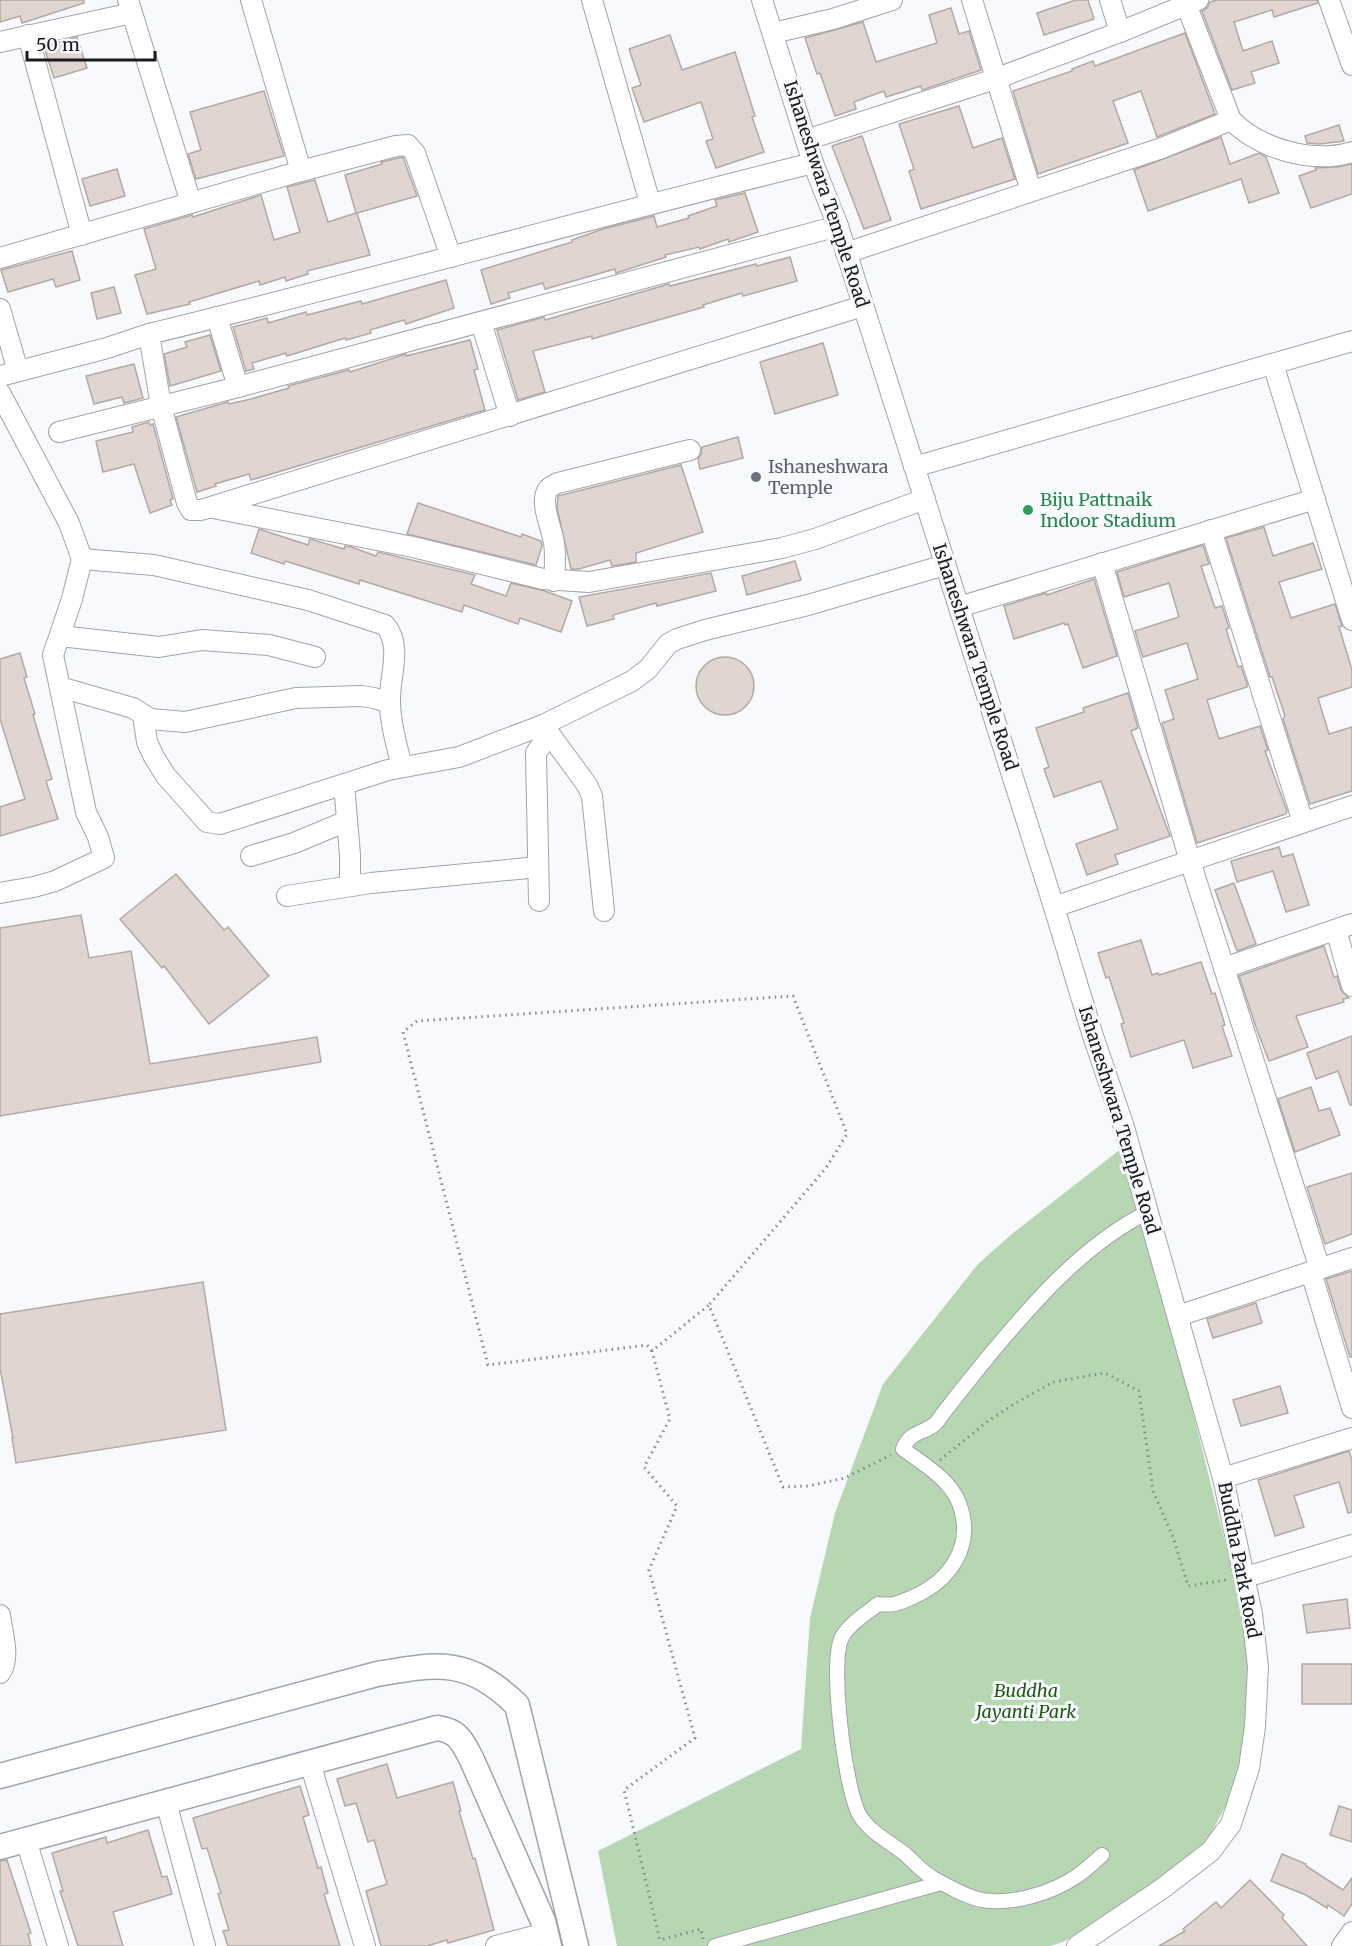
<svg xmlns="http://www.w3.org/2000/svg" width="1352" height="1946" viewBox="0 0 1352 1946" font-family="Merriweather,serif">
	<rect width="100%" height="100%" fill="#f8f9fd"/>
	<polygon fill="#b7d7b2" points="1127,1144 1248,1635 1247,1722 1233,1792 1206,1843 1130,1902 1063,1942 1050,1946 617,1946 598,1851 801,1749 810,1618 835,1513 883,1384 978,1264 1013,1233"/>
	<g fill="#e0d5d0" stroke="#b3a9a3" stroke-width="1.5">
		<polygon points="0,0 84,0 84,3 22,23 20,16 0,22"/>
		<polygon points="1076,0 1088,0 1094,19 1044,35 1037,13"/>
		<polygon points="1217,0 1317,0 1318,3 1274,17 1272,10 1234,22 1243,51 1272,41 1279,63 1251,72 1255,83 1232,90 1202,11 1207,8 1210,2"/>
		<polygon points="951,8 959,34 969,31 981,70 922,90 921,86 886,97 884,91 854,102 856,109 835,116 820,73 817,74 805,38 863,22 876,62 937,43 929,15"/>
		<polygon points="1185,33 1215,114 1157,137 1141,91 1113,101 1128,143 1038,174 1013,91 1072,71 1072,69 1093,61 1095,66"/>
		<polygon points="670,35 682,70 735,52 755,116 752,117 764,152 716,168 706,141 713,139 701,102 644,122 632,88 641,85 629,49"/>
		<polygon points="77,37 87,68 54,78 44,47"/>
		<polygon points="264,91 284,156 196,179 188,154 201,150 190,112"/>
		<polygon points="959,106 973,148 1002,138 1015,179 921,209 909,171 914,169 899,124"/>
		<polygon points="1339,125 1344,141 1320,144 1307,143 1305,136"/>
		<polygon points="862,136 891,220 864,229 832,146"/>
		<polygon points="1221,137 1230,164 1259,153 1266,157 1279,193 1249,203 1241,179 1148,211 1134,170"/>
		<polygon points="403,157 417,196 357,213 370,255 307,271 308,274 286,281 285,277 260,285 259,281 189,302 190,304 147,314 135,275 156,269 144,229 192,215 193,217 261,195 274,240 300,232 287,187 315,180 328,222 356,213 345,175 382,164 381,162"/>
		<polygon points="1352,164 1352,194 1311,208 1299,176 1316,170 1315,168 1337,167"/>
		<polygon points="117,169 125,196 90,206 82,179"/>
		<polygon points="745,193 758,232 729,242 728,239 700,249 699,247 665,255 666,257 616,273 615,269 545,289 543,283 508,293 510,298 491,304 481,270 572,242 572,240 603,229 654,216 657,227 689,218 688,216 717,206 715,200"/>
		<polygon points="72,251 80,280 56,287 53,279 8,292 1,270"/>
		<polygon points="790,257 797,281 743,296 742,293 703,305 704,307 592,339 592,336 533,351 545,392 518,400 497,330 544,317 545,320 669,284 670,286 756,264 757,266"/>
		<polygon points="446,280 454,308 406,324 404,320 370,330 371,333 346,340 345,338 287,356 286,353 252,363 254,369 246,371 233,327 267,318 268,323 306,312 307,315 361,301 362,304"/>
		<polygon points="114,287 121,313 97,319 91,293"/>
		<polygon points="210,335 221,371 170,386 164,354 187,347 185,342"/>
		<polygon points="470,340 478,369 474,370 485,410 251,480 249,474 215,484 216,486 197,492 176,417 228,402 229,404 251,399 289,388 288,386 349,370 350,372 406,354 406,356"/>
		<polygon points="823,343 838,395 775,414 760,362"/>
		<polygon points="134,364 143,398 124,403 122,397 94,404 86,376"/>
		<polygon points="149,422 150,425 153,424 173,499 170,500 172,505 150,513 134,464 103,472 96,441 133,432 132,427"/>
		<polygon points="738,437 743,458 700,469 698,459 701,454 702,447"/>
		<polygon points="681,465 703,532 636,553 636,562 612,566 610,560 579,569 571,569 557,508 558,496"/>
		<polygon points="418,503 521,537 522,534 541,541 542,546 536,565 407,534"/>
		<polygon points="1264,527 1273,556 1313,543 1322,569 1279,582 1291,618 1335,604 1342,626 1339,627 1352,670 1352,687 1318,698 1329,734 1352,727 1352,791 1310,804 1283,719 1285,716 1272,677 1270,677 1226,538"/>
		<polygon points="259,529 308,545 310,539 344,549 345,546 351,547 376,556 378,552 475,575 471,584 506,596 511,583 545,591 572,601 561,632 520,618 518,624 464,605 462,612 360,580 359,584 285,561 284,564 251,553"/>
		<polygon points="1203,545 1209,564 1201,566 1215,608 1222,606 1229,628 1226,629 1238,667 1241,666 1247,684 1247,687 1207,700 1219,739 1260,726 1268,750 1265,751 1287,811 1286,814 1197,843 1162,723 1174,719 1165,690 1198,679 1187,643 1143,657 1140,648 1135,631 1179,617 1169,583 1124,597 1117,572"/>
		<polygon points="795,561 801,580 747,595 742,576"/>
		<polygon points="711,573 716,591 657,606 656,603 613,615 614,619 587,626 579,597"/>
		<polygon points="1094,579 1117,656 1083,668 1068,624 1065,625 1064,623 1014,639 1004,606 1046,593 1047,595"/>
		<polygon points="20,653 27,677 24,678 35,714 33,715 52,779 46,781 58,819 0,836 0,807 25,799 0,719 0,659"/>
		<circle cx="725" cy="686" r="29"/>
		<polygon points="1128,693 1138,728 1131,731 1170,836 1115,855 1118,864 1087,875 1076,844 1118,829 1101,781 1054,797 1044,769 1049,767 1036,728 1084,712 1083,708"/>
		<polygon points="1279,847 1282,857 1293,854 1309,905 1286,912 1273,871 1237,882 1231,861"/>
		<polygon points="176,874 224,930 228,927 269,976 209,1024 164,966 162,968 120,919"/>
		<polygon points="1234,883 1256,944 1237,951 1215,890"/>
		<polygon points="81,915 89,958 131,951 150,1064 317,1037 321,1062 0,1116 0,928"/>
		<polygon points="1141,940 1152,975 1158,973 1159,975 1201,962 1212,994 1215,993 1225,1025 1222,1026 1232,1056 1193,1068 1184,1040 1131,1057 1121,1024 1124,1023 1109,977 1106,978 1098,953"/>
		<polygon points="1324,946 1334,977 1337,976 1341,990 1349,998 1343,999 1344,1002 1296,1016 1308,1047 1269,1061 1257,1030 1239,976"/>
		<polygon points="1352,1036 1352,1105 1350,1105 1338,1071 1316,1079 1307,1053"/>
		<polygon points="1311,1087 1319,1111 1330,1108 1340,1135 1295,1152 1278,1099"/>
		<polygon points="1352,1173 1352,1234 1325,1244 1307,1187"/>
		<polygon points="1352,1271 1352,1357 1350,1357 1326,1279"/>
		<polygon points="203,1282 226,1430 16,1463 12,1438 13,1438 0,1368 0,1314"/>
		<polygon points="1256,1303 1262,1323 1213,1338 1207,1319"/>
		<polygon points="1280,1386 1288,1413 1241,1426 1233,1400"/>
		<polygon points="1349,1451 1352,1460 1352,1512 1348,1513 1339,1482 1294,1496 1304,1527 1275,1536 1258,1480"/>
		<polygon points="1347,1599 1350,1628 1307,1633 1303,1605"/>
		<rect x="1302" y="1664" width="50" height="40"/>
		<polygon points="387,1764 397,1798 453,1782 461,1811 459,1811 473,1859 475,1858 494,1930 448,1943 447,1940 427,1946 381,1946 366,1891 387,1884 374,1840 368,1842 356,1803 345,1806 337,1779"/>
		<polygon points="300,1786 309,1815 303,1817 318,1868 321,1867 328,1893 324,1894 340,1946 228,1946 223,1931 229,1930 218,1894 221,1893 207,1848 202,1849 193,1818"/>
		<polygon points="1339,1806 1352,1810 1352,1842 1330,1835"/>
		<polygon points="148,1830 162,1877 167,1876 172,1894 113,1912 123,1946 78,1946 60,1891 63,1891 52,1853 106,1837 107,1843"/>
		<polygon points="1282,1854 1306,1864 1306,1866 1343,1890 1352,1878 1352,1904 1344,1916 1328,1905 1327,1908 1306,1895 1271,1881"/>
		<polygon points="7,1860 31,1933 28,1934 31,1946 0,1946 0,1861"/>
		<polygon points="1250,1880 1284,1915 1282,1918 1307,1946 1159,1946 1185,1931 1183,1929 1216,1902 1221,1908"/>
	</g>
	<g fill="none" stroke-linecap="round" stroke-linejoin="round">
		<g stroke="#a1a4ae" stroke-width="16">
			<g id="pedestrian">
				<path d="M1102,1855C1094,1862 1086,1870 1077,1876C1052,1893 1013,1905 982,1900C966,1897 947,1886 933,1878C922,1872 914,1862 905,1854C890,1842 866,1830 858,1812C845,1785 829,1663 842,1637C850,1623 866,1614 878,1604C894,1606 899,1603 913,1597C951,1580 975,1545 959,1503C950,1479 923,1464 903,1449C910,1431 923,1434 935,1424C940,1419 944,1411 949,1406C960,1391 972,1377 983,1363C1030,1306 1082,1245 1148,1212"/>
				<polyline points="715,1946 941,1883"/>
			</g>
		</g>
		<g stroke="#a1a4ae" stroke-width="22">
			<g id="minor">
				<polyline points="128,0 191,203"/>
				<polyline points="251,0 301,171"/>
				<polyline points="592,0 650,203"/>
				<polyline points="762,0 813,163 838,226 1054,907 1093,1036 1123,1124 1223,1478 1252,1614 1258,1667 1255,1727 1249,1768 1231,1824 1211,1851 1163,1888 1077,1946"/>
				<polyline points="972,0 1031,191"/>
				<polyline points="1110,0 1120,32"/>
				<polyline points="1329,0 1352,65"/>
				<path d="M1186,4L1231,120C1260,149 1312,164 1352,152"/>
				<polyline points="773,33 833,19 892,0"/>
				<polyline points="28,35 82,235"/>
				<polyline points="0,42 132,13"/>
				<polyline points="806,140 995,79 1120,32 1198,0"/>
				<polyline points="846,253 1162,148 1231,120"/>
				<polyline points="0,258 301,171 396,146 408,145 415,153 451,257"/>
				<polyline points="0,309 18,371"/>
				<polyline points="217,317 238,387"/>
				<polyline points="481,322 510,416"/>
				<polyline points="149,334 161,406 187,503 191,510 201,510 863,306"/>
				<polyline points="1273,364 1352,620"/>
				<path d="M0,376L107,348L149,334C371,280 591,218 813,163"/>
				<polyline points="0,393 69,523 82,559 72,599 53,655 86,812 98,837 104,858 55,881 34,887 0,893"/>
				<polyline points="59,432 238,387 838,226"/>
				<polyline points="914,467 1352,341"/>
				<polyline points="213,508 413,547 543,579 589,582 782,548 815,539 925,499"/>
				<polyline points="1211,530 1303,822"/>
				<path d="M82,559L154,565L308,600L385,625C403,646 389,677 390,702C390,724 397,746 402,767"/>
				<polyline points="1102,563 1190,861 1320,1269"/>
				<path d="M554,581C555,567 556,556 554,543C552,528 540,505 547,491C549,487 553,485 558,483L690,450"/>
				<polyline points="959,607 1315,499"/>
				<polyline points="60,636 159,647 202,640 269,645 315,657"/>
				<polyline points="60,687 133,708 150,719 185,722 296,698 361,696 374,698 390,703"/>
				<polyline points="143,715 147,742 154,757 166,776 207,822 220,824 388,770 459,757 543,725 632,681 648,669 668,644 677,639 705,630 808,605 945,565"/>
				<polyline points="543,725 587,785 592,796 604,911"/>
				<polyline points="344,784 350,855 350,886"/>
				<polyline points="251,856 294,843 347,821"/>
				<polyline points="287,896 371,883 538,867"/>
				<polyline points="539,901 536,753 549,734"/>
				<polyline points="1054,907 1352,806"/>
				<polyline points="1336,930 1352,986"/>
				<polyline points="1224,968 1352,924"/>
				<polyline points="1311,1272 1352,1408"/>
				<polyline points="1178,1316 1352,1258"/>
				<polyline points="1223,1478 1352,1438"/>
				<polyline points="1246,1577 1352,1545"/>
				<path d="M0,1615C2,1632 11,1659 0,1673"/>
				<polyline points="310,1763 365,1946"/>
				<polyline points="166,1802 205,1946"/>
				<polyline points="26,1840 58,1946"/>
				<polyline points="496,1946 546,1933"/>
				<polyline points="1342,1946 1352,1932"/>
			</g>
		</g>
		<g stroke="#a1a4ae" stroke-width="27">
			<g id="tertiary">
				<path d="M0,1776L377,1674C440,1663 468,1658 517,1705L576,1946"/>
				<path d="M0,1847L437,1728C459,1731 462,1741 472,1760L543,1921L549,1946"/>
			</g>
		</g>
		<g stroke="#88898d" stroke-width="3" stroke-dasharray="1.5 4.5" stroke-linecap="butt">
			<polyline points="652,1351 647,1345 488,1365 403,1032 417,1021 793,996 847,1134 826,1168 709,1305"/>
			<polyline points="940,1460 988,1421 1014,1404 1053,1382 1105,1373 1139,1391 1153,1491 1173,1537 1188,1586 1226,1580"/>
			<polyline points="703,1939 701,1929 660,1940 624,1790 695,1738 649,1570 677,1506 644,1467 670,1419 652,1351 709,1305 783,1487 807,1486 845,1478 891,1455"/>
		</g>
		<use href="#pedestrian" stroke="#fff" stroke-width="14"/>
		<use href="#minor" stroke="#fff" stroke-width="20"/>
		<use href="#tertiary" stroke="#fff" stroke-width="24"/>
	</g>
	<circle fill="#6b7280" stroke="#f8f9fd" stroke-width="2" cx="756" cy="477" r="6"/>
	<circle fill="#2e9e5b" stroke="#f8f9fd" stroke-width="2" cx="1028" cy="510" r="6"/>
	<g text-anchor="middle" stroke-width="6" stroke-linejoin="round" paint-order="stroke">
		<g font-size="18" fill="#191b1e" stroke="#f8f9fd">
			<text transform="translate(826 194) rotate(72)" y="6">Ishaneshwara Temple Road</text>
			<text transform="translate(975 657) rotate(72)" y="6">Ishaneshwara Temple Road</text>
			<text transform="translate(1119 1120) rotate(73)" y="6">Ishaneshwara Temple Road</text>
			<text transform="translate(1239 1560) rotate(79)" y="6">Buddha Park Road</text>
		</g>
		<g font-size="18" fill="#5b616d" stroke="#f8f9fd" text-anchor="start">
			<text x="768" y="473">Ishaneshwara<tspan x="768" dy="21">Temple</tspan></text>
		</g>
		<g font-size="18" fill="#27864d" stroke="#f8f9fd" text-anchor="start">
			<text x="1040" y="506">Biju Pattnaik<tspan x="1040" dy="21">Indoor Stadium</tspan></text>
		</g>
		<g font-size="18" font-style="italic" fill="#1f5814" stroke="#f8f9fd">
			<text x="1026" y="1697">Buddha<tspan x="1026" dy="21">Jayanti Park</tspan></text>
		</g>
	</g>
	<path d="M27 51v9h128v-9" fill="none" stroke="#191b1e" stroke-width="3"/>
	<text x="36" y="51" font-size="18" fill="#191b1e" stroke="#f8f9fd" stroke-width="4.5" paint-order="stroke">50 m</text>
</svg>
